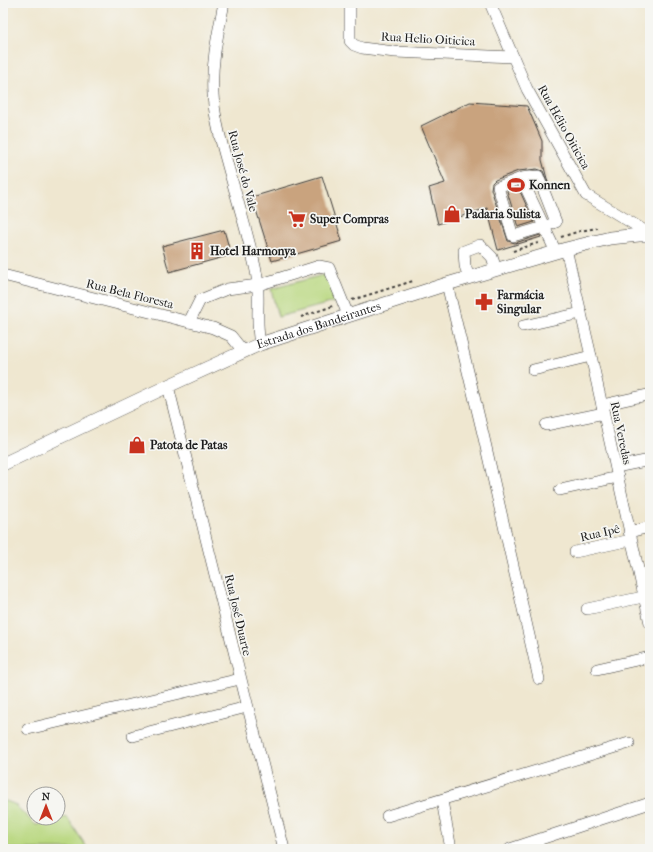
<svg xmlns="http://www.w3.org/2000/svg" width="653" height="852" viewBox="0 0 653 852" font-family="'IM FELL French Canon',serif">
	<rect width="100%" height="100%" fill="#f6f6f2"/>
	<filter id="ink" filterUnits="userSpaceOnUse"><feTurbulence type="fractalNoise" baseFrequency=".025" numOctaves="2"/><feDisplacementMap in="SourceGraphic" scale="8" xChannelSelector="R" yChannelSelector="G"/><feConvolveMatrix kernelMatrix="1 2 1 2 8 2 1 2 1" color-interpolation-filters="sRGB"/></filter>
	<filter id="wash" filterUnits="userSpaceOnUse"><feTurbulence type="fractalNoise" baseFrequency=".012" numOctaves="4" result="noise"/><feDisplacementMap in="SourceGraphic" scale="16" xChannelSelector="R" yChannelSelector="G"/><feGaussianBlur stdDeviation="0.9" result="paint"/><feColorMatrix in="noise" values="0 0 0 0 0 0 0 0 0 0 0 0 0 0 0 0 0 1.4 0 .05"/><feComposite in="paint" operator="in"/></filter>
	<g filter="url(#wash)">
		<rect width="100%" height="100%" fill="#efe7d0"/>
		<g fill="#b8d77e" stroke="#6a7a4d">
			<polygon points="330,273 338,301 278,317 271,289"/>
			<polygon points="3,800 14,804 36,825 67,817 88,849 3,849"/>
		</g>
		<g id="blocks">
			<g fill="#c9a37e">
				<polygon points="470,102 527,106 542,141 542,160 549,186 543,171 537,169 518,171 495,180 492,183 491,189 508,241 515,243 540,235 541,237 498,250 487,208 438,224 429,188 445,183 421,126"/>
				<polygon points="322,176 342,241 272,261 252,197"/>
				<polygon points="518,187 534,222 518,227 507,191"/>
				<polygon points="224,230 231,255 169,272 162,246"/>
			</g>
		</g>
	</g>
	<g filter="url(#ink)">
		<use href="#blocks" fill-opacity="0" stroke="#3c3a37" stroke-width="1"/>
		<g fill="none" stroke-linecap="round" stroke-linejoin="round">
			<g stroke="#3c3a37" stroke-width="12">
				<g id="minor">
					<path d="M224,3C218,33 211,63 213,94C214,116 220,138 226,159C236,196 248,234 256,271C261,295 255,320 260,344"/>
					<polyline points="350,3 350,41 354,45 362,48 395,52 513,57"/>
					<polyline points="490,3 527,89 586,195 650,234"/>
					<path d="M521,178L538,176L556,222L544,227L513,236L498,187L521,178C533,202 544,227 556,252"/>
					<polyline points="566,249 591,356 650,623"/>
					<polyline points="3,275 213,328 231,336 243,351"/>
					<polyline points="469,277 465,266 464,251 480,245 492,257 496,269"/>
					<polyline points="447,284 483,434 539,679"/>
					<polyline points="189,322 200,300 227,289 258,285 319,266 329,268 348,315"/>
					<polyline points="523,326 581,313"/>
					<polyline points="533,370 591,356"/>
					<path d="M168,386C207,540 244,695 284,849"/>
					<polyline points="602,405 647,395"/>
					<polyline points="546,425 604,413"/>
					<polyline points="616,467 650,460"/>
					<polyline points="560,490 618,477"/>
					<polyline points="629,532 650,527"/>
					<polyline points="575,552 631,540"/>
					<polyline points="587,609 643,597"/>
					<polyline points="597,669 650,657"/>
					<polyline points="28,729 240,679"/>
					<polyline points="133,736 247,707"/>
					<polyline points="442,801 451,849"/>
					<polyline points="387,816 629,743"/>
					<polyline points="510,849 650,803"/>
				</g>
			</g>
			<g stroke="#3c3a37" stroke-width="14">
				<g id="major">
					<path id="s1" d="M3,464L168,386L260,344L447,284L566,249L610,238L639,235H650"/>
				</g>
			</g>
			<g stroke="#3c3a37" stroke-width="2" stroke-dasharray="3 3" stroke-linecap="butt">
				<polyline points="561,237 580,231 597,228"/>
				<polyline points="513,251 541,242"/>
				<polyline points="352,300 413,281"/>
				<polyline points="301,317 333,306"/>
			</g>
			<use href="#minor" stroke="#fff" stroke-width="11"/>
			<use href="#major" stroke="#fff" stroke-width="13"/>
		</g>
	</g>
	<defs>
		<g id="stadium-bare" transform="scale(1.38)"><path d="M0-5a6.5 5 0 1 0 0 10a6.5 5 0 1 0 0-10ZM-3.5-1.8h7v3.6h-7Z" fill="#c8321e" stroke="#f6f6f2" stroke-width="2.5" paint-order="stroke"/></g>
		<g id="shop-bare" transform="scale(1.38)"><path d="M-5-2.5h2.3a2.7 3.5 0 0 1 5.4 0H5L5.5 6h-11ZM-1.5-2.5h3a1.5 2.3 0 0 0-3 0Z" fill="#c8321e" stroke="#f6f6f2" stroke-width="2.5" paint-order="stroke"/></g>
		<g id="supermarket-bare" transform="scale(1.38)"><path d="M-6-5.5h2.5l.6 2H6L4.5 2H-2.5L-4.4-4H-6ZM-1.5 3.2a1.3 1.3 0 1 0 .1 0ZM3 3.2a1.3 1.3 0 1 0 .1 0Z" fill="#c8321e" stroke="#f6f6f2" stroke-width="2.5" paint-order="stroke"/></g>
		<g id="building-bare" transform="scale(1.38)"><path d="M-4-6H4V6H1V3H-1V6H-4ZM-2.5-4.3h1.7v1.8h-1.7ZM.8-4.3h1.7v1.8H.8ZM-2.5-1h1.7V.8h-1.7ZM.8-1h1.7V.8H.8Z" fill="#c8321e" stroke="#f6f6f2" stroke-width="2.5" paint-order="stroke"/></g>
		<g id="pharmacy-bare" transform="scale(1.38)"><path d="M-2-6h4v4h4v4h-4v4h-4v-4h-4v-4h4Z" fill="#c8321e" stroke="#f6f6f2" stroke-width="2.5" paint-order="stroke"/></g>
	</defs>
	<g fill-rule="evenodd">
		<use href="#stadium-bare" x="516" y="185"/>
		<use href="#shop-bare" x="452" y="214"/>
		<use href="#supermarket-bare" x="297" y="219"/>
		<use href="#building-bare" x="197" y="251"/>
		<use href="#pharmacy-bare" x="484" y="302"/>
		<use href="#shop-bare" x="137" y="445"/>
	</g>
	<g text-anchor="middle" stroke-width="3.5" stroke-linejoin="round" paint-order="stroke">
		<g font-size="12" fill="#1c1c1c" stroke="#f6f6f2">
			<text transform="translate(428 39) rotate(3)" y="4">Rua Helio Oiticica</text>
			<text transform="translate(564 127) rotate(61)" y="4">Rua Hélio Oiticica</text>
			<text transform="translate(243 171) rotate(75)" y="4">Rua José do Vale</text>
			<text transform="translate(130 294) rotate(14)" y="4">Rua Bela Floresta</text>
			<text dy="4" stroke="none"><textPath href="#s1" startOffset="345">Estrada dos Bandeirantes</textPath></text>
			<text transform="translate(621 433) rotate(78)" y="4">Rua Veredas</text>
			<text transform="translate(600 533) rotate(-13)" y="4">Rua Ipê</text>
			<text transform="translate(238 615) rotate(77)" y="4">Rua José Duarte</text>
		</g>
		<g font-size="12" font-weight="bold" fill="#1c1c1c" stroke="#f6f6f2" text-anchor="start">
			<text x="529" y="189">Konnen</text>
			<text x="465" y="218">Padaria Sulista</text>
			<text x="310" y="223">Super Compras</text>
			<text x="210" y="255">Hotel Harmonya</text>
			<text x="497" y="299">Farmácia<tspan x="497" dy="14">Singular</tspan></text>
			<text x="150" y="449">Patota de Patas</text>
		</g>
	</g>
	<rect width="653" height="852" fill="none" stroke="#f6f6f2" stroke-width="16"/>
	<g transform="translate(46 806)"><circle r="19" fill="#f6f6f2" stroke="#9f9f9c"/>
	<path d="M0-3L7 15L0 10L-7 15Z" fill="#c8321e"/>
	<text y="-6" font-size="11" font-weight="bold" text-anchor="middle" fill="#1c1c1c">N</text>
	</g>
</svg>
